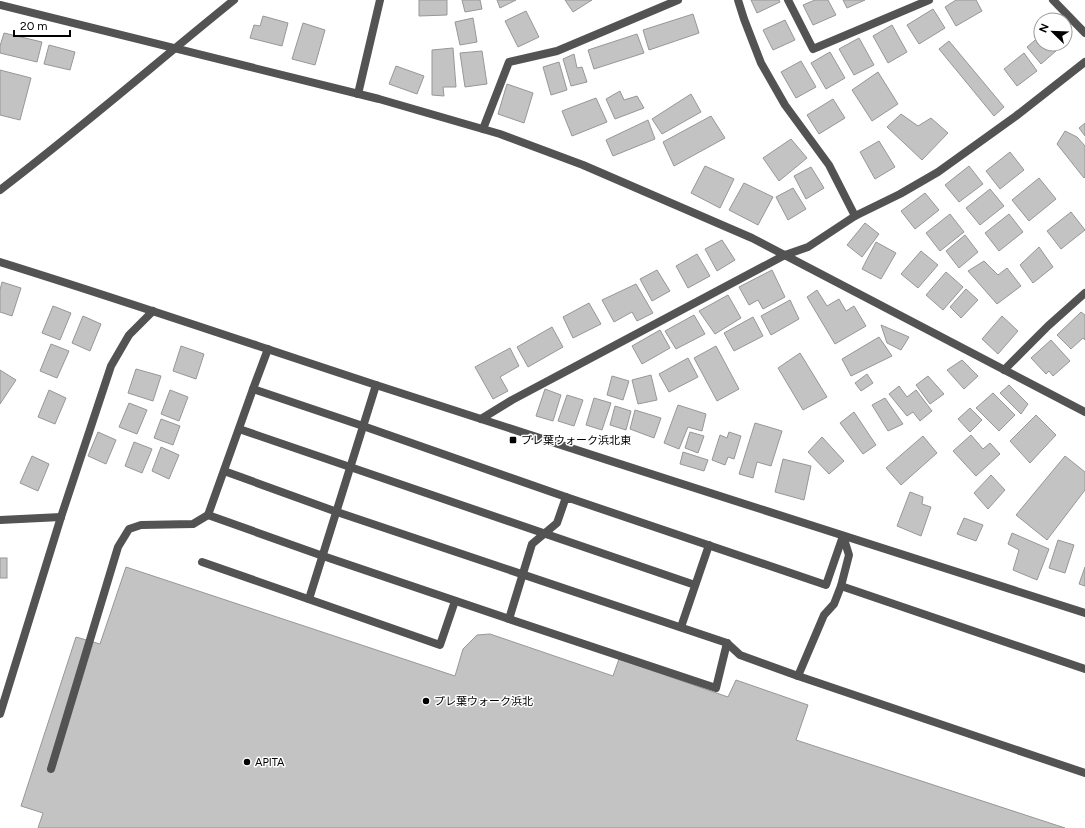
<svg xmlns="http://www.w3.org/2000/svg" width="1085" height="828" viewBox="0 0 1085 828" font-family="Figtree,'Noto Sans JP',sans-serif">
	<rect width="100%" height="100%" fill="#fff"/>
	<g fill="#c3c3c3" stroke="#979797">
		<polygon points="419,0 447,0 447,15 419,16"/>
		<polygon points="462,0 480,0 482,9 465,12"/>
		<polygon points="497,0 516,0 500,8"/>
		<polygon points="565,0 592,0 573,12"/>
		<polygon points="751,0 779,0 780,2 757,13"/>
		<polygon points="815,0 828,0 836,15 813,25 803,5"/>
		<polygon points="843,0 865,0 847,8"/>
		<polygon points="956,0 976,0 982,11 956,26 945,7"/>
		<polygon points="933,9 945,28 919,44 907,25"/>
		<polygon points="526,11 539,37 518,47 505,21"/>
		<polygon points="693,14 699,33 649,50 643,30"/>
		<polygon points="263,16 288,23 282,46 250,38 254,25 260,26"/>
		<polygon points="473,18 477,42 460,45 455,22"/>
		<polygon points="785,20 795,40 773,50 763,30"/>
		<polygon points="303,23 325,30 315,65 292,59"/>
		<polygon points="892,25 907,52 888,63 873,36"/>
		<polygon points="4,33 42,42 37,62 0,53 0,46"/>
		<polygon points="637,34 644,53 594,69 588,50"/>
		<polygon points="1041,35 1041,44 1064,44 1041,64 1027,47"/>
		<polygon points="859,38 874,65 854,75 839,49"/>
		<polygon points="949,41 1004,107 994,116 939,49"/>
		<polygon points="49,45 75,52 70,70 44,64"/>
		<polygon points="453,48 456,87 443,87 444,96 432,95 432,50"/>
		<polygon points="482,51 487,84 465,87 460,53"/>
		<polygon points="830,52 845,78 826,89 811,63"/>
		<polygon points="1024,53 1037,71 1017,86 1004,69"/>
		<polygon points="574,54 577,68 582,67 587,82 571,86 563,59"/>
		<polygon points="801,61 816,87 796,98 781,72"/>
		<polygon points="559,62 567,90 551,95 543,67"/>
		<polygon points="396,66 424,76 417,94 389,84"/>
		<polygon points="0,70 31,78 20,120 0,115"/>
		<polygon points="878,72 898,104 872,121 852,90"/>
		<polygon points="507,84 533,93 524,123 498,114"/>
		<polygon points="620,91 624,100 637,96 644,108 615,119 606,99"/>
		<polygon points="691,94 701,112 662,134 652,119"/>
		<polygon points="596,98 607,122 572,136 562,111"/>
		<polygon points="833,99 845,118 819,134 807,115"/>
		<polygon points="901,114 918,126 931,118 948,133 922,160 887,127"/>
		<polygon points="711,116 725,138 674,166 663,142"/>
		<polygon points="648,120 655,139 613,156 606,140"/>
		<polygon points="1085,123 1085,136 1079,128"/>
		<polygon points="1065,131 1077,137 1085,146 1085,177 1084,178 1057,144"/>
		<polygon points="791,139 807,158 779,181 763,158"/>
		<polygon points="879,141 895,167 875,179 860,152"/>
		<polygon points="1010,152 1024,170 1000,189 986,171"/>
		<polygon points="705,166 734,179 720,208 691,193"/>
		<polygon points="969,166 983,184 959,202 945,185"/>
		<polygon points="811,167 824,188 806,199 794,176"/>
		<polygon points="1039,178 1056,199 1029,221 1012,200"/>
		<polygon points="744,183 773,197 758,225 729,210"/>
		<polygon points="793,188 806,209 788,220 776,197"/>
		<polygon points="990,189 1004,206 980,225 966,208"/>
		<polygon points="925,193 939,210 915,229 901,211"/>
		<polygon points="1071,212 1085,230 1061,249 1047,231"/>
		<polygon points="950,214 964,232 940,251 926,233"/>
		<polygon points="1009,214 1023,232 999,251 985,233"/>
		<polygon points="865,223 879,234 862,257 847,245"/>
		<polygon points="965,235 978,252 959,268 946,251"/>
		<polygon points="722,240 735,260 717,271 705,249"/>
		<polygon points="876,242 896,253 881,279 862,269"/>
		<polygon points="1039,247 1053,267 1033,283 1020,265"/>
		<polygon points="921,251 938,265 918,288 901,274"/>
		<polygon points="697,254 710,276 688,288 676,266"/>
		<polygon points="984,261 998,275 1007,268 1021,286 997,304 968,271"/>
		<polygon points="657,270 670,291 652,301 640,279"/>
		<polygon points="772,270 785,297 763,309 758,300 749,305 739,287"/>
		<polygon points="946,272 963,287 943,310 926,295"/>
		<polygon points="2,282 21,288 12,316 0,312 0,290"/>
		<polygon points="636,284 653,313 637,321 632,312 614,322 602,300"/>
		<polygon points="966,289 978,300 961,318 950,307"/>
		<polygon points="817,290 827,306 839,299 846,311 854,306 866,326 835,344 807,297"/>
		<polygon points="728,295 741,318 715,334 699,311"/>
		<polygon points="790,300 799,319 771,335 761,316"/>
		<polygon points="589,303 601,324 573,338 563,317"/>
		<polygon points="53,306 71,313 60,340 42,333"/>
		<polygon points="1081,312 1085,315 1085,340 1083,338 1071,349 1057,335"/>
		<polygon points="694,315 705,334 676,349 665,331"/>
		<polygon points="83,316 101,324 90,351 72,343"/>
		<polygon points="1002,316 1018,331 998,354 982,339"/>
		<polygon points="753,317 763,336 734,351 724,333"/>
		<polygon points="881,325 909,337 901,350 887,343"/>
		<polygon points="552,327 563,347 528,367 517,347"/>
		<polygon points="660,330 670,348 642,364 632,346"/>
		<polygon points="879,337 892,356 851,376 842,359"/>
		<polygon points="1051,340 1070,361 1053,376 1049,371 1046,374 1031,358"/>
		<polygon points="51,344 69,351 57,378 40,371"/>
		<polygon points="181,346 204,354 196,379 173,371"/>
		<polygon points="716,346 739,389 717,401 694,358"/>
		<polygon points="510,348 519,366 500,377 508,391 493,399 475,367"/>
		<polygon points="800,353 827,397 803,410 778,368"/>
		<polygon points="688,358 698,377 669,392 659,374"/>
		<polygon points="962,360 978,376 964,389 947,370"/>
		<polygon points="136,369 161,376 153,401 128,393"/>
		<polygon points="0,370 16,380 0,404"/>
		<polygon points="867,374 873,383 861,391 855,383"/>
		<polygon points="651,375 657,400 638,404 632,380"/>
		<polygon points="612,376 629,381 623,400 607,395"/>
		<polygon points="928,376 944,394 930,404 916,385"/>
		<polygon points="1009,385 1028,404 1021,414 1000,393"/>
		<polygon points="899,386 907,397 916,390 932,411 920,421 913,412 907,416 889,394"/>
		<polygon points="545,389 561,395 553,421 536,416"/>
		<polygon points="49,390 66,398 55,424 38,417"/>
		<polygon points="170,390 188,397 179,421 161,414"/>
		<polygon points="993,393 1015,415 999,431 976,408"/>
		<polygon points="567,395 583,400 574,426 558,421"/>
		<polygon points="594,398 611,403 602,430 586,425"/>
		<polygon points="885,398 903,424 888,431 872,405"/>
		<polygon points="129,403 147,410 137,434 119,427"/>
		<polygon points="678,405 706,414 702,431 688,427 679,449 664,443"/>
		<polygon points="615,406 631,411 626,430 610,425"/>
		<polygon points="970,408 982,420 970,432 958,419"/>
		<polygon points="635,410 661,418 654,438 630,429"/>
		<polygon points="854,412 876,445 863,454 840,423"/>
		<polygon points="1036,415 1056,435 1030,463 1010,441"/>
		<polygon points="161,419 180,426 173,445 154,438"/>
		<polygon points="755,423 782,431 771,466 757,462 753,478 739,474"/>
		<polygon points="98,432 116,440 106,464 88,456"/>
		<polygon points="690,432 704,436 698,453 685,448"/>
		<polygon points="729,432 741,436 734,459 728,457 725,465 712,460 720,435 727,438"/>
		<polygon points="971,435 983,449 990,443 1000,454 976,476 953,451"/>
		<polygon points="923,436 937,453 901,485 886,468"/>
		<polygon points="822,437 844,461 829,474 808,452"/>
		<polygon points="134,442 152,449 142,473 125,466"/>
		<polygon points="161,447 179,455 169,479 152,471"/>
		<polygon points="683,452 708,460 704,471 680,464"/>
		<polygon points="32,456 49,464 38,491 20,483"/>
		<polygon points="1065,456 1085,472 1085,490 1047,540 1016,515"/>
		<polygon points="783,459 811,466 804,500 775,492"/>
		<polygon points="991,475 1005,490 988,509 974,493"/>
		<polygon points="910,492 923,497 922,504 931,507 921,536 897,526"/>
		<polygon points="964,518 983,525 976,541 957,534"/>
		<polygon points="1012,533 1049,549 1037,580 1013,570 1019,550 1008,544"/>
		<polygon points="1058,540 1074,545 1065,573 1049,568"/>
		<rect x="0" y="558" width="7" height="20"/>
		<polygon points="126,567 455,676 463,649 477,635 490,634 613,676 619,659 728,697 736,680 808,705 796,740 1065,828 38,828 43,813 21,806 76,637 100,644"/>
		<polygon points="1085,567 1085,586 1079,584"/>
	</g>
	<g fill="none" stroke-linecap="round" stroke-linejoin="round">
		<g stroke="#535353" stroke-width="8">
			<polyline points="253,389 268,349"/>
			<polyline points="239,429 695,585"/>
			<polyline points="224,471 337,512 727,643 740,655 798,676"/>
			<polyline points="208,515 323,556 509,619"/>
			<polyline points="202,562 440,645 455,601"/>
			<polyline points="841,586 849,555 843,536"/>
			<polyline points="309,599 376,385"/>
			<polyline points="681,627 709,545"/>
			<polyline points="727,643 716,688 509,619 532,544 557,523 566,497 826,585 843,536"/>
			<polyline points="1085,669 841,586 834,604 824,615 798,676 1085,773"/>
			<polyline points="51,769 118,547 129,529 141,525 193,524 208,515 253,389 363,426 566,497"/>
		</g>
		<g stroke="#535353" stroke-width="8">
			<polyline points="738,0 744,19 761,63 785,105 829,165 855,216"/>
			<polyline points="788,0 813,49 929,0"/>
			<polyline points="1053,0 1085,33"/>
			<polyline points="358,94 380,0"/>
			<polyline points="483,129 509,62 557,51 678,0"/>
			<polyline points="785,255 808,247 855,216 900,194 938,172 1016,116 1085,62"/>
			<polyline points="1004,370 1048,326 1085,293"/>
			<polyline points="0,520 61,517"/>
			<polyline points="0,714 61,517 111,366 129,335 153,311"/>
		</g>
		<g stroke="#535353" stroke-width="8">
			<polyline points="0,5 379,99 500,134 583,165 752,238 1085,412"/>
			<path d="M0,190C80,129 156,63 234,0"/>
			<path d="M0,262C126,301 251,344 376,385C612,462 848,537 1085,613"/>
			<polyline points="481,419 512,400 785,255"/>
		</g>
	</g>
	<g fill="#000" stroke="#fff" stroke-width="1.5">
		<rect x="509" y="436" width="8" height="8" rx="2"/>
		<circle cx="426" cy="701" r="4"/>
		<circle cx="247" cy="762" r="4"/>
	</g>
	<g text-anchor="middle" stroke-width="3" stroke-linejoin="round" paint-order="stroke">
		<g font-size="11" fill="#000" stroke="#fff" text-anchor="start">
			<text x="521" y="444">プレ葉ウォーク浜北東</text>
			<text x="434" y="705">プレ葉ウォーク浜北</text>
			<text x="255" y="766">APITA</text>
		</g>
	</g>
	<g transform="translate(1053 32) rotate(293)"><circle r="19" fill="#ffffff" stroke="#999999"/>
	<path d="M0-3L7 15L0 10L-7 15Z" fill="#000000"/>
	<text y="-6" font-size="11" font-weight="bold" text-anchor="middle" fill="#000000">N</text>
	</g>
	<path d="M14 30v6h56v-6" fill="none" stroke="#000000" stroke-width="2"/>
	<text x="20" y="30" font-size="12" fill="#000000" stroke="#ffffff" stroke-width="3" paint-order="stroke">20 m</text>
</svg>
